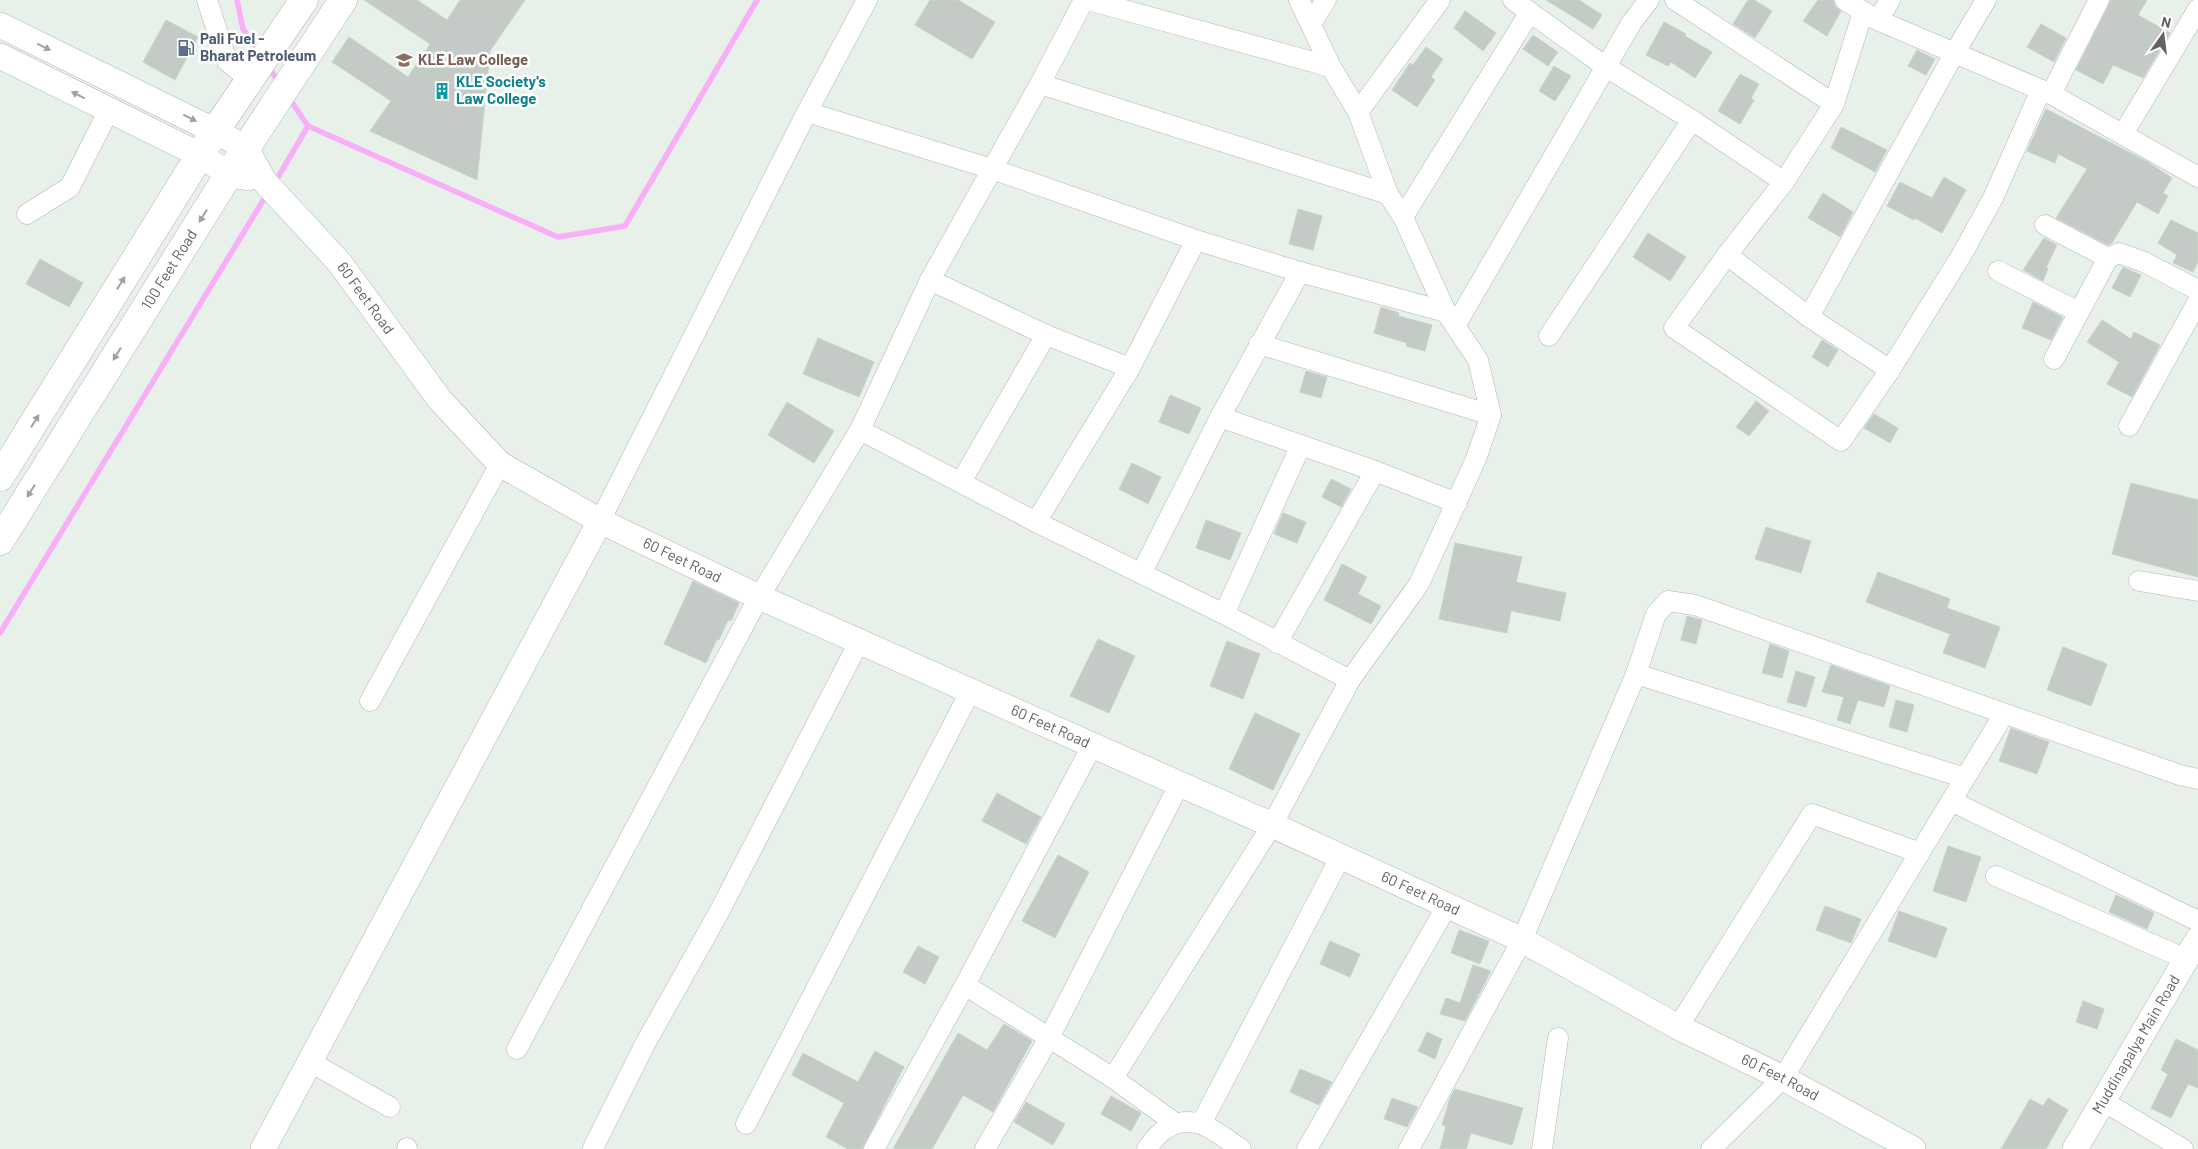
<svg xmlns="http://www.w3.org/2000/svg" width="2198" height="1149" viewBox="0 0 2198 1149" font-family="Barlow,sans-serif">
	<rect width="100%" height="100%" fill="#e8f0ea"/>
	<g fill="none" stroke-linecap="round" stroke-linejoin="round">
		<g stroke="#f8aff8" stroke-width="5.5">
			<polyline points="237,0 243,29 259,53"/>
			<polyline points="268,66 280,84"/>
			<polyline points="289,98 308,126"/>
			<polyline points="274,184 308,126 558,237 625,226 757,0"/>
			<polyline points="0,633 267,194"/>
		</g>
	</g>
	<g fill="#c4cbc6" stroke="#c6d4ca">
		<polygon points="364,0 417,0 447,20 460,0 525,0 490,51 477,180 370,131 391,101 332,62 349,37 408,77 430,44"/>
		<polygon points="930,0 958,0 995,22 972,59 915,25"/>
		<polygon points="1546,0 1579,0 1602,15 1593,29"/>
		<polygon points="1748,0 1754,0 1772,11 1755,38 1733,24"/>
		<polygon points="1818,0 1833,0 1835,6 1841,11 1827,36 1803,21"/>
		<polygon points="2111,0 2147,0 2138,15 2170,33 2143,78 2113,65 2103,84 2076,70"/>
		<polygon points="1465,11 1496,33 1483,51 1454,28"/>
		<polygon points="166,20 198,37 175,80 143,62"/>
		<polygon points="1664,22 1686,34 1685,36 1712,52 1695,78 1671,62 1668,66 1646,55"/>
		<polygon points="2041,24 2066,38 2054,62 2027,47"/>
		<polygon points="1533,35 1558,52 1548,66 1523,49"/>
		<polygon points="1426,47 1443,59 1431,77 1435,80 1417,107 1392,90 1410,63 1413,65"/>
		<polygon points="1917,50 1935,59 1926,75 1908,66"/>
		<polygon points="1554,66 1571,76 1555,101 1539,91"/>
		<polygon points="1740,74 1759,84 1751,98 1754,100 1740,124 1718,111"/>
		<polygon points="2046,109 2148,162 2172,178 2163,193 2168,196 2158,214 2137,202 2112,243 2108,245 2056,218 2087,169 2058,154 2055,163 2027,151"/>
		<polygon points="1841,127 1887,150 1875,172 1831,148"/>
		<polygon points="1944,177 1966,190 1942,233 1915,218 1914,220 1887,206 1900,182 1932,198"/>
		<polygon points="1823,193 1853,212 1840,237 1808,218"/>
		<polygon points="1298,209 1322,216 1313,250 1289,244"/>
		<polygon points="2171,220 2198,233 2198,262 2193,272 2173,263 2177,255 2158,243"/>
		<polygon points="1648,233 1686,257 1670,281 1633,257"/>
		<polygon points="2044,238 2057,245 2046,268 2048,268 2043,281 2023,270"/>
		<polygon points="40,259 83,283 69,307 26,284"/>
		<polygon points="2123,267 2141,275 2130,297 2112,288"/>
		<polygon points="2033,302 2063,317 2051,340 2022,328"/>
		<polygon points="1381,307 1399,313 1398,316 1432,325 1425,351 1406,346 1407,343 1374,333"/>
		<polygon points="2102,320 2131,339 2134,332 2160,345 2132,397 2107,384 2119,362 2087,342"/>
		<polygon points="818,338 874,362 859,397 803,374"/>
		<polygon points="1822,340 1838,350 1828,367 1812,357"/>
		<polygon points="1306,371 1327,377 1321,398 1300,392"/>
		<polygon points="1170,395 1201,408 1189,434 1159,422"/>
		<polygon points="1756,401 1769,411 1749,436 1736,427"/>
		<polygon points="787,402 834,431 814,463 768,435"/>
		<polygon points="1874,414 1898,428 1890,443 1864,428"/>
		<polygon points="1132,463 1161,477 1148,504 1119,489"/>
		<polygon points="1331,479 1351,489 1341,507 1322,497"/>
		<polygon points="2131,483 2198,500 2198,577 2112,554"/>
		<polygon points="1283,513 1306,522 1297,543 1274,534"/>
		<polygon points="1206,520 1241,533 1230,560 1196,548"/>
		<polygon points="1766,527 1811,541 1801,573 1755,559"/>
		<polygon points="1455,543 1522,557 1516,582 1566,593 1560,621 1511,611 1507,633 1439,619"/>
		<polygon points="1342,564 1367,577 1358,594 1381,606 1371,624 1324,600"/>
		<polygon points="1878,572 1950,599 1947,608 2000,627 1985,668 1943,653 1950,634 1866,602"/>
		<polygon points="693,581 739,603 731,621 728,620 719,640 717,639 706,663 664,644"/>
		<polygon points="1687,616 1702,620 1696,644 1681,640"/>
		<polygon points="1098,639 1135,656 1109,713 1070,696"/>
		<polygon points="1227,641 1260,654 1243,699 1210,686"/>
		<polygon points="1770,644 1789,651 1782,678 1762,673"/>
		<polygon points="2063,647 2107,664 2091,706 2047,690"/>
		<polygon points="1831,665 1890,686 1884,707 1858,700 1850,724 1837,720 1844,697 1822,692"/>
		<polygon points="1796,671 1815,677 1806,707 1787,702"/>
		<polygon points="1896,700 1914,705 1907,732 1889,727"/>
		<polygon points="1255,713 1300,734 1273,790 1229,769"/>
		<polygon points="2011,728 2049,742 2037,774 1999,761"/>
		<polygon points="997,793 1041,817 1026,844 982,821"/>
		<polygon points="1948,846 1981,857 1966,902 1933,891"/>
		<polygon points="1058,855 1089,872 1055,938 1022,921"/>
		<polygon points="2116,895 2154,913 2147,929 2109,912"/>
		<polygon points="1825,906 1861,919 1851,943 1816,930"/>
		<polygon points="1899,911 1947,928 1936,958 1888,941"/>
		<polygon points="1459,930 1489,941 1480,964 1451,953"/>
		<polygon points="1330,941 1360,954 1350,977 1320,964"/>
		<polygon points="918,946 939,957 925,984 903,972"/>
		<polygon points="1473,965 1491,971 1465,1021 1440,1014 1446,998 1460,1003"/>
		<polygon points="2083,1001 2104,1009 2097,1029 2076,1022"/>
		<polygon points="1004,1024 1032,1041 993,1112 963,1095 932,1149 893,1149 958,1033 987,1050"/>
		<polygon points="1427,1032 1442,1039 1435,1059 1418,1051"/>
		<polygon points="2176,1039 2198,1050 2198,1088 2188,1084 2171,1118 2151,1108 2168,1074 2161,1070"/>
		<polygon points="875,1051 904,1067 862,1149 848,1149 826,1137 844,1103 792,1075 803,1053 858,1082"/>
		<polygon points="1300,1069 1332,1082 1319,1105 1290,1092"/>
		<polygon points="1455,1089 1523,1108 1512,1145 1471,1133 1466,1149 1440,1149 1446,1126 1442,1125 1450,1098"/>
		<polygon points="1111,1096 1141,1113 1131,1131 1101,1114"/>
		<polygon points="1392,1098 1418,1107 1407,1127 1384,1119"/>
		<polygon points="2048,1098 2068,1110 2046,1149 2001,1149 2030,1099 2043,1106"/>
		<polygon points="1026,1102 1065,1124 1053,1145 1014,1122"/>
	</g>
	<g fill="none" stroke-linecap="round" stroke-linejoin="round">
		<g stroke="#b8b2b7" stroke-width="21">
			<g id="minor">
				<polyline points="207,0 227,61 249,79"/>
				<polyline points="1088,0 1331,67"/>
				<polyline points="1513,0 1606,67 1692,120 1784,182"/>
				<polyline points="1675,0 1834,104"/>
				<polyline points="1845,0 1875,19 2051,94 2198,177"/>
				<polyline points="1863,12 1834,104 1784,182 1727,255 1674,328 1841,441 1890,370 1961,256 1993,198 2041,90"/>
				<polyline points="1878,20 1890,0"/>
				<polyline points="1311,24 1326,0"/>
				<polyline points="1040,84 1388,194"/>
				<polyline points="2051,94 2099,0"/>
				<polyline points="807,112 992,169 1196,240 1300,272 1446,312"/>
				<polyline points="1358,112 1440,0"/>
				<polyline points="2123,134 2198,9"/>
				<polyline points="27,214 70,187 109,110"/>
				<polyline points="1403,217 1530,12"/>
				<polyline points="2045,225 2108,258 2119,253 2144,262 2198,290"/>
				<polyline points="1727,255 1809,317 1890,370"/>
				<polyline points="1998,271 2079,312"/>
				<polyline points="930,280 1046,335 1130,368"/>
				<polyline points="1809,317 1955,52 1986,0"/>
				<polyline points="1455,326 1632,22 1649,0"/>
				<polyline points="1549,336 1692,120"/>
				<polyline points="1259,344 1491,415"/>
				<polyline points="2054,359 2108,258"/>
				<polyline points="1220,417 1375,471 1457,503"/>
				<polyline points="2129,426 2198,301"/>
				<polyline points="860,430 1036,522 1224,614 1350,680"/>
				<polyline points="961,482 1046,335"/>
				<polyline points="600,521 807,112 867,0"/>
				<polyline points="1036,522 1130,368 1196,240"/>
				<polyline points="1142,572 1220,417 1300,272"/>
				<polyline points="2139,581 2198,591"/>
				<polyline points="1224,614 1301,445"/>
				<polyline points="1277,643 1375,471"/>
				<polyline points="1636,674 1965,778"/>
				<polyline points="370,701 500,464"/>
				<polyline points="1951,801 2198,921"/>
				<polyline points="1996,876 2186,959"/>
				<polyline points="965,985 1113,1078 1175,1123"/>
				<polyline points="1678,1027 1812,814 1920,853"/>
				<polyline points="517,1049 759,597 860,430 930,280 1040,84 1084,0"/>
				<polyline points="310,1062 390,1107"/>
				<polyline points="1113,1078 1272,825 1350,680 1419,584 1476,459 1491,415 1478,360 1446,312 1403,217 1388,194 1358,112 1331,67 1299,0"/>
				<polyline points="2103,1101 2183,1149"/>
				<polyline points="746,1124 970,692"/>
				<polyline points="1201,1124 1340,858"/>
				<polyline points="593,1148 645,1044 718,914 859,642"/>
				<polyline points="407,1149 407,1148"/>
				<polyline points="874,1149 965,985 1092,746"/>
				<polyline points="985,1149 1049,1038 1179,785"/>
				<path d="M1147,1149C1159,1130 1177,1117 1200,1124C1212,1127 1230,1142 1241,1149"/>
				<polyline points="1307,1149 1447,906"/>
				<polyline points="1409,1149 1522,940 1636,674 1656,614 1668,601 1695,605 2180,775 2198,779"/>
				<polyline points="1542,1149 1558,1038"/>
				<polyline points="1711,1149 1783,1078 2004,714"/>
			</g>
		</g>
		<g stroke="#b8b2b7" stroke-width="26">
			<g id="tertiary">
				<path id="s1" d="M0,25L215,131L246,148L264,181L339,262L440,400L500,464L600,521L759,597L1272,825L1522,940L1678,1027L1783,1078L1913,1149"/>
				<polyline points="0,56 200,155 229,174 248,178"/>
				<polyline points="263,1149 600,521"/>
				<path id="s2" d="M2075,1149L2198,939"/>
			</g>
		</g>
		<g stroke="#b9b2b7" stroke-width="29">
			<g id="secondary">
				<polyline points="0,477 215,131 304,0"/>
				<path id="s3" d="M0,541L229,174L343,0"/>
			</g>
		</g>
		<use href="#minor" stroke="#fff" stroke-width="20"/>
		<use href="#tertiary" stroke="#fff" stroke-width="25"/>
		<use href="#secondary" stroke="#fff" stroke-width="28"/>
	</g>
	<defs><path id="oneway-solid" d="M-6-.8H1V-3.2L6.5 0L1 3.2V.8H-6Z" transform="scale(1.25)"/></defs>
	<g fill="#a39fa3">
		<use href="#oneway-solid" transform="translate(44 47) rotate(26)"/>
		<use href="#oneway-solid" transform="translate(78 95) rotate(-153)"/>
		<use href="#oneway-solid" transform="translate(190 118) rotate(26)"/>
		<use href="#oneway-solid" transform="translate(203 216) rotate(122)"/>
		<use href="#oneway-solid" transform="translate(121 283) rotate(-58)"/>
		<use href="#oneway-solid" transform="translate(117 354) rotate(122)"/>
		<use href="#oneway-solid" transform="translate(35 421) rotate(-58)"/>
		<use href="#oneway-solid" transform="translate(31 491) rotate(122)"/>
	</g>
	<defs>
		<g id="fuel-bare" transform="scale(1.35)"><path d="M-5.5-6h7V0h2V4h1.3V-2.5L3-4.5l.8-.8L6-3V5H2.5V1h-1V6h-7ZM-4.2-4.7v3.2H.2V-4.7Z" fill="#5c6f8a" stroke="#fff" stroke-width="2.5" paint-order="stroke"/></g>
		<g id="university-bare" transform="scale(1.35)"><path d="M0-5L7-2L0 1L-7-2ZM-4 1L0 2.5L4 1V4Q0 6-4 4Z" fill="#8d6e63" stroke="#fff" stroke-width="2.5" paint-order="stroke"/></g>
		<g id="building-bare" transform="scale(1.35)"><path d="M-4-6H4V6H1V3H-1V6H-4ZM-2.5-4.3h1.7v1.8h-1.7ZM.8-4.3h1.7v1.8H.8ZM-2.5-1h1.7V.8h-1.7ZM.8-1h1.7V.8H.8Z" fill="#0f9aa8" stroke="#fff" stroke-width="2.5" paint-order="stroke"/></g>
	</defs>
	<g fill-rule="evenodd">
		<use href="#fuel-bare" x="186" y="48"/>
		<use href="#university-bare" x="404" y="60"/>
		<use href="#building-bare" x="442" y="91"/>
	</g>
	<g text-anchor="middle" stroke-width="5" stroke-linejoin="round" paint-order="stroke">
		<g font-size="15" font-weight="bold" fill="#4e5e75" stroke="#fff" text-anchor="start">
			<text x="200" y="44">Pali Fuel -<tspan x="200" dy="17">Bharat Petroleum</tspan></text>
		</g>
		<g font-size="15" font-weight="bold" fill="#785e54" stroke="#fff" text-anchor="start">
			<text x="418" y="65">KLE Law College</text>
		</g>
		<g font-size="15" font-weight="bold" fill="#0d838f" stroke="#fff" text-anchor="start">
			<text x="456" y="87">KLE Society's<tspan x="456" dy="17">Law College</tspan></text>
		</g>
		<g font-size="15" fill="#665f65" stroke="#fff">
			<text dy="5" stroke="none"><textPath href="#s3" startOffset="320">100 Feet Road</textPath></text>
			<text dy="5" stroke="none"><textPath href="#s1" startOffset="468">60 Feet Road</textPath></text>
			<text dy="5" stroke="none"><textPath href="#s1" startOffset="888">60 Feet Road</textPath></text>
			<text dy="5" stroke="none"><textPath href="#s1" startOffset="1292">60 Feet Road</textPath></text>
			<text dy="5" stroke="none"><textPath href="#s1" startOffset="1698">60 Feet Road</textPath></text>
			<text dy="5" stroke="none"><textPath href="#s2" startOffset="121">Muddinapalya Main Road</textPath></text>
			<text dy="5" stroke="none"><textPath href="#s1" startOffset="2102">60 Feet Road</textPath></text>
		</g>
	</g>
	<g transform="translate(2163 35) rotate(14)" stroke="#ffffff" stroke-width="4" paint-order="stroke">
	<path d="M0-4L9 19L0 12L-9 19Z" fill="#665f65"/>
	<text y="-8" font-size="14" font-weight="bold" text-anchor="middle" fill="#665f65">N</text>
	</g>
</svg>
